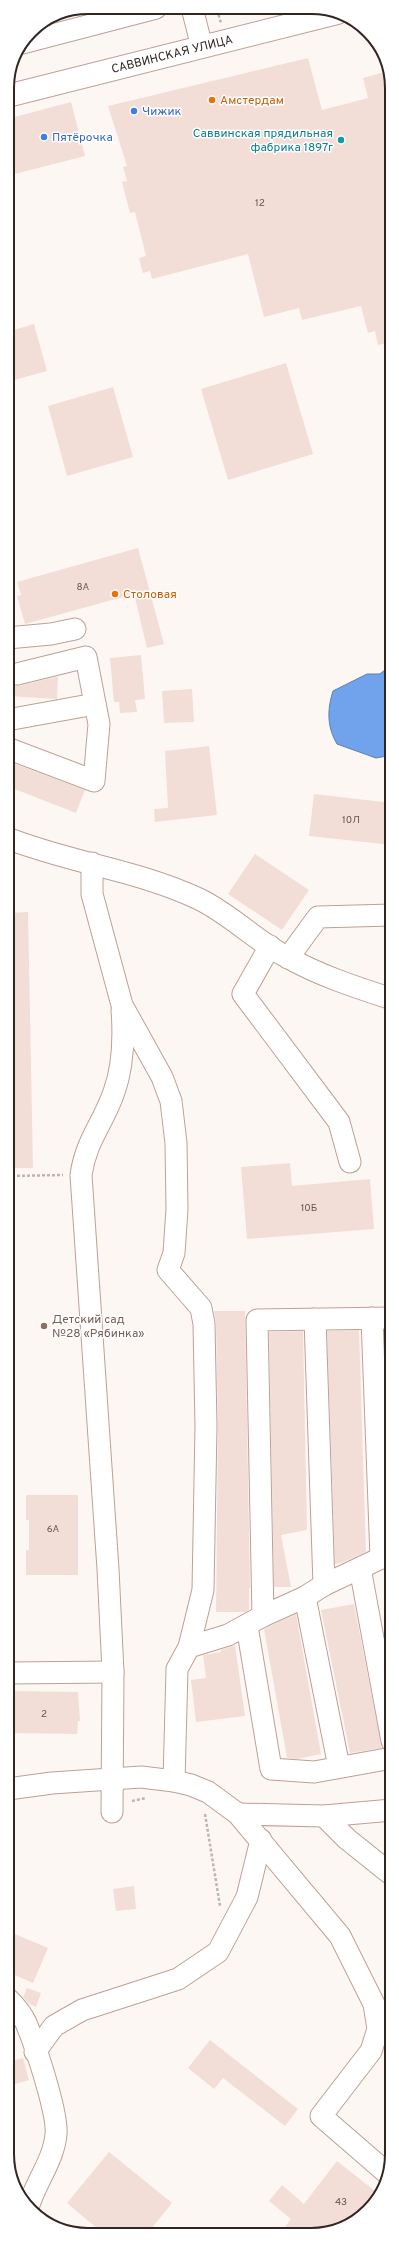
<svg xmlns="http://www.w3.org/2000/svg" width="399" height="2242" viewBox="0 0 399 2242" font-family="Overpass,sans-serif">
	<rect width="100%" height="100%" fill="#fdf7f4"/>
	<path fill="#71a3ec" stroke="#5e7eaf" d="M392,664V755L376,758L337,744C327,727 327,710 333,691L367,674H380Z"/>
	<g fill="#f2ded6">
		<polygon points="308,58 322,110 368,98 363,78 388,71 391,78 391,342 378,345 375,331 368,333 361,306 302,320 299,308 264,317 248,254 152,279 150,271 143,273 139,258 146,256 135,212 130,213 122,182 127,181 123,167 127,166 108,106"/>
		<polygon points="71,102 85,156 7,176 7,119"/>
		<polygon points="34,324 47,371 7,382 7,332"/>
		<polygon points="286,363 313,454 228,480 201,389"/>
		<polygon points="113,387 133,457 67,476 48,406"/>
		<polygon points="138,548 164,644 147,648 134,594 25,624 17,596 21,595 17,582"/>
		<polygon points="141,655 145,699 135,700 137,712 120,713 119,702 114,702 110,658"/>
		<polygon points="55,677 58,677 57,699 7,696 7,681 13,685 19,686"/>
		<polygon points="192,689 194,722 164,723 162,691"/>
		<polygon points="209,746 217,815 155,822 154,809 168,808 165,751"/>
		<polygon points="13,763 85,790 76,813 7,786 7,778"/>
		<polygon points="314,794 392,803 392,845 309,836"/>
		<polygon points="255,854 309,890 282,930 228,894"/>
		<polygon points="28,912 33,1168 7,1168 7,913"/>
		<polygon points="290,1163 292,1186 370,1179 374,1229 247,1239 241,1167"/>
		<polygon points="214,1311 245,1311 250,1588 249,1588 249,1610 246,1612 216,1612 218,1426 216,1324"/>
		<polygon points="359,1330 366,1552 341,1563 335,1564 327,1331"/>
		<polygon points="303,1331 307,1530 281,1535 291,1587 274,1587 269,1332"/>
		<polygon points="26,1495 78,1495 78,1575 26,1575 26,1550 29,1550 29,1520 26,1520"/>
		<polygon points="354,1604 382,1748 350,1753 321,1610"/>
		<polygon points="296,1614 321,1754 297,1759 287,1758 264,1629"/>
		<polygon points="235,1645 245,1716 196,1722 191,1680 206,1678 203,1655 221,1652 221,1650"/>
		<polygon points="8,1691 78,1692 80,1721 78,1721 77,1734 8,1733"/>
		<polygon points="134,1886 136,1909 116,1911 113,1889"/>
		<polygon points="8,1931 48,1948 33,1983 8,1972"/>
		<polygon points="27,1988 41,1993 36,2007 28,2003 23,1997"/>
		<polygon points="210,2040 298,2109 285,2126 223,2078 214,2089 188,2068"/>
		<polygon points="23,2058 29,2080 8,2086 8,2062"/>
		<polygon points="109,2152 172,2203 147,2234 104,2234 67,2203"/>
		<polygon points="337,2161 380,2195 372,2208 347,2227 321,2234 280,2234 291,2219 269,2201 282,2185 304,2204"/>
	</g>
	<g fill="none" stroke-linecap="round" stroke-linejoin="round">
		<g stroke="#bda095" stroke-width="23">
			<g id="minor">
				<polyline points="192,8 202,47"/>
				<polyline points="22,43 156,8"/>
				<polyline points="7,638 51,634 75,629"/>
				<polyline points="7,720 95,704"/>
				<polyline points="7,748 94,781 99,724 86,657 17,674"/>
				<path d="M7,838C70,863 138,870 199,899C230,914 255,940 285,956C318,975 355,987 392,999"/>
				<polyline points="92,863 92,894 122,1005 162,1077 171,1101 176,1143 177,1209 174,1253 168,1270 201,1308 204,1324 206,1426 203,1590 189,1647 177,1669 174,1781"/>
				<polyline points="270,946 243,994 339,1122 350,1162"/>
				<polyline points="288,958 318,917 392,915"/>
				<polyline points="372,1318 381,1558"/>
				<polyline points="315,1319 324,1585"/>
				<polyline points="360,1568 392,1741"/>
				<polyline points="305,1597 339,1767"/>
				<polyline points="263,1616 257,1320 392,1318"/>
				<polyline points="247,1626 271,1769 314,1772 392,1758"/>
				<polyline points="189,1647 228,1635 263,1616 305,1597 324,1585 381,1558 392,1556"/>
				<polyline points="8,1673 113,1672"/>
				<polyline points="8,1789 52,1783 141,1777 174,1781 191,1785 208,1792 238,1814 340,1936 374,2004 378,2029 371,2051 321,2116 388,2174"/>
				<path d="M112,1812L113,1672L108,1569L81,1175C86,1140 103,1124 114,1092C123,1067 124,1036 122,1010"/>
				<polyline points="238,1814 324,1816 392,1810"/>
				<polyline points="324,1816 347,1839 392,1875"/>
				<path d="M8,1999C15,2006 22,2014 26,2023C35,2044 58,2113 56,2134C54,2160 35,2183 28,2208"/>
				<polyline points="35,2052 54,2026 82,2010 178,1979 218,1952 247,1897 261,1840"/>
			</g>
		</g>
		<g stroke="#bda095" stroke-width="24">
			<polyline id="major" points="7,96 337,13"/>
		</g>
		<g stroke="#beb6b3" stroke-width="2.5" stroke-dasharray="3 2" stroke-linecap="butt">
			<polyline points="217,10 221,23"/>
			<polyline points="212,11 222,8"/>
			<polyline points="7,1176 63,1175"/>
			<polyline points="132,1801 146,1798"/>
			<polyline points="205,1814 220,1906"/>
		</g>
		<use href="#minor" stroke="#fff" stroke-width="21"/>
		<use href="#major" stroke="#fff" stroke-width="22"/>
	</g>
	<g fill="#e8710a" stroke="#fff" stroke-width="1.5">
		<circle cx="212" cy="100" r="4"/>
		<circle cx="115" cy="594" r="4"/>
	</g>
	<g fill="#3f7fe0" stroke="#fff" stroke-width="1.5">
		<circle cx="134" cy="111" r="4"/>
		<circle cx="44" cy="137" r="4"/>
	</g>
	<circle fill="#0f9aa8" stroke="#fff" stroke-width="1.5" cx="341" cy="140" r="4"/>
	<circle fill="#8d6e63" stroke="#fff" stroke-width="1.5" cx="44" cy="1326" r="4"/>
	<g text-anchor="middle" stroke-width="3" stroke-linejoin="round" paint-order="stroke">
		<g font-size="10" fill="#61544f">
			<text x="260" y="206">12</text>
			<text x="83" y="590">8А</text>
			<text x="351" y="823">10Л</text>
			<text x="309" y="1211">10Б</text>
			<text x="53" y="1532">6А</text>
			<text x="44" y="1717">2</text>
			<text x="341" y="2205">43</text>
		</g>
		<g font-size="12" fill="#312622" stroke="#fff">
			<text transform="translate(172 54) rotate(-14)" y="4">САВВИНСКАЯ УЛИЦА</text>
		</g>
		<g font-size="12" fill="#c56008" stroke="#fff" text-anchor="start">
			<text x="220" y="104">Амстердам</text>
			<text x="123" y="598">Столовая</text>
		</g>
		<g font-size="12" fill="#366cbe" stroke="#fff" text-anchor="start">
			<text x="142" y="115">Чижик</text>
			<text x="52" y="141">Пятёрочка</text>
		</g>
		<g font-size="12" fill="#0d838f" stroke="#fff" text-anchor="end">
			<text x="333" y="137">Саввинская прядильная<tspan x="333" dy="14">фабрика 1897г</tspan></text>
		</g>
		<g font-size="12" fill="#785e54" stroke="#fff" text-anchor="start">
			<text x="52" y="1323">Детский сад<tspan x="52" dy="14">№28 «Рябинка»</tspan></text>
		</g>
	</g>
	<path d="M0 0H399V2242H0ZM88 14H311A74 74 0 0 1 385 88V2154A74 74 0 0 1 311 2228H88A74 74 0 0 1 14 2154V88A74 74 0 0 1 88 14Z" fill="#fff" fill-rule="evenodd"/>
	<path fill="none" stroke="#312622" stroke-width="2" d="M88 14H311A74 74 0 0 1 385 88V2154A74 74 0 0 1 311 2228H88A74 74 0 0 1 14 2154V88A74 74 0 0 1 88 14Z"/>
</svg>
